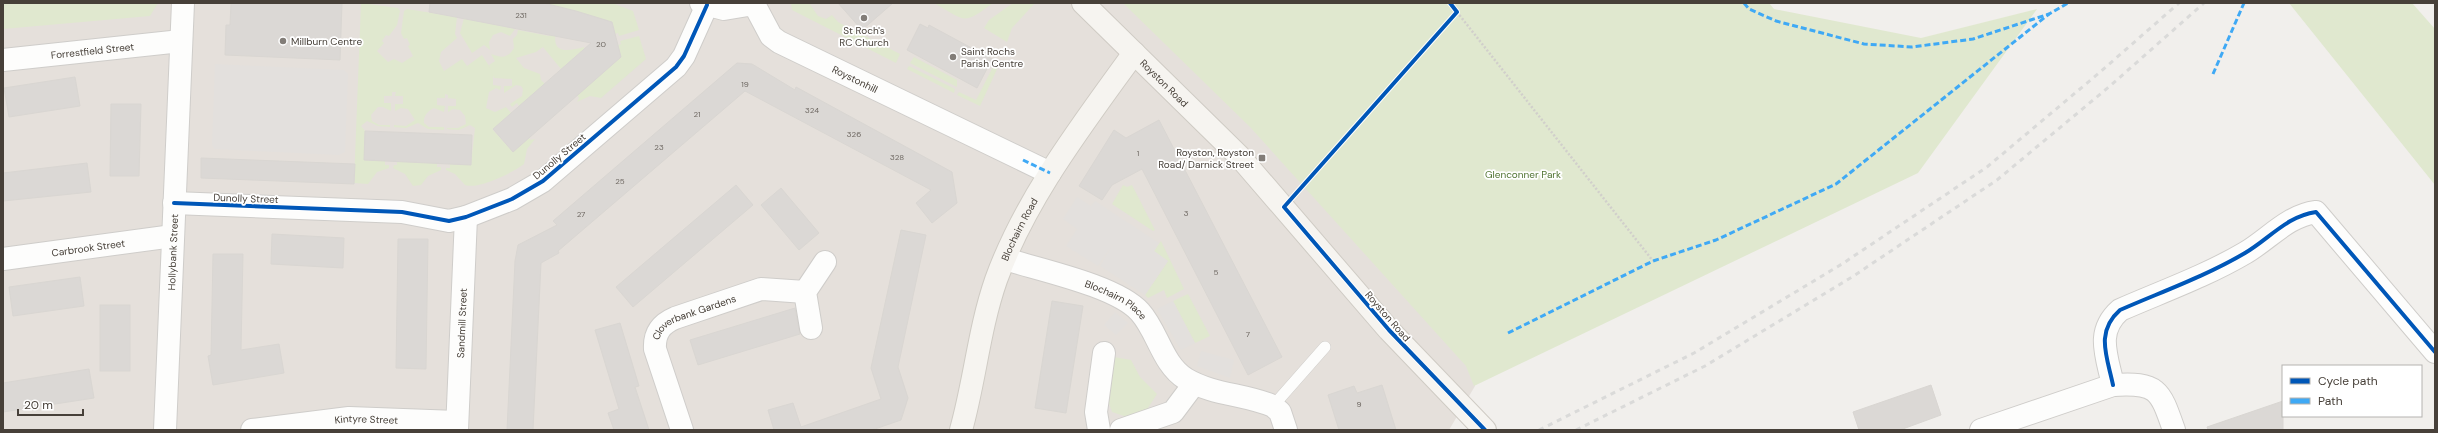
<svg xmlns="http://www.w3.org/2000/svg" width="2438" height="433" viewBox="0 0 2438 433" font-family="'DM Sans',sans-serif">
	<rect width="100%" height="100%" fill="#f1efec"/>
	<polygon fill="#e5e0db" points="3,3 1125,3 1251,126 1467,365 1475,386 1449,430 3,430"/>
	<g fill="#e0e8cf">
		<polygon points="3,3 158,3 150,16 3,29"/>
		<path d="M361,3L398,8L400,11L397,25L389,36L386,35L382,41L384,43L377,51L388,62L394,59L402,63L413,56L408,46L410,45L407,38L404,39L401,33L404,11L407,9L457,17L455,34L457,38L441,52L439,61L444,71L462,59L467,66L482,55L493,72V85L501,86L500,90L496,88L489,92L486,108L495,112L506,107L511,113L493,130L513,152L529,138L531,140L535,139L527,149L524,164C514,172 478,190 465,185L455,174L446,170V168H450V164H471L475,128L470,125L459,130L447,129V128H458L466,124L465,116L460,110L453,109L448,112V106H456V99L448,98V95L445,94V98H437V105L445,106L444,112L434,108C428,111 423,116 424,123L429,127H444V130L428,129L418,123L406,128L394,127V125L406,126L415,120L408,109L401,108L395,111V104H403V96H395L396,92H392V96H384V103H391V111L383,107H378L371,115L372,121L379,125H390V127L378,126L367,121L361,126L365,131L364,160L385,161V165H389V168L377,172L368,184L354,183Z"/>
		<polygon points="544,3 612,3 633,11 639,30 619,36 618,33 615,34 612,22"/>
		<polygon points="791,3 809,3 818,16 826,19 832,15 838,22 900,54 896,63 792,10"/>
		<path d="M934,3H993C962,26 966,21 934,3Z"/>
		<polygon points="1013,3 1035,3 1012,28 1007,42 984,28 989,20"/>
		<polygon points="1123,3 1769,3 1774,9 1921,38 2037,9 1918,173 1474,386 1466,366 1250,127"/>
		<polygon points="2289,3 2412,3 2435,29 2435,185"/>
		<polygon points="464,18 515,29 510,36 501,32 493,35 489,42 490,50 484,45 472,53 460,33"/>
		<path d="M550,29L556,32C551,55 569,51 584,47V49L561,69L543,47L536,52L516,58L524,68L540,74L541,80L545,84L519,106L517,103L512,107L510,104L522,96L523,89L521,86L516,85L504,93V86H512V79L494,78L489,65L495,61L491,54C500,57 507,60 514,48L513,39L517,35L518,30L549,36Z"/>
		<polygon points="639,36 646,59 601,98 590,96 577,102 579,98 577,95 621,57 618,45 621,44 620,41"/>
		<polygon points="914,57 957,80 957,87 910,63"/>
		<polygon points="994,65 998,67 980,106 957,95 959,92 976,100"/>
		<polygon points="909,66 955,89 954,93 907,69"/>
		<polygon points="397,161 437,163 437,167 441,167 441,170 428,176 421,185 413,186 405,174 393,168 394,165 397,165"/>
		<polygon points="1123,185 1127,187 1132,185 1155,230 1153,231 1112,204"/>
		<polygon points="1161,241 1184,289 1167,298 1164,290 1148,298 1145,295 1168,261 1154,251"/>
		<polygon points="1188,294 1210,336 1195,343 1173,301"/>
		<polygon points="1114,357 1131,360 1140,377 1157,394 1146,411 1127,417 1112,412 1108,401"/>
	</g>
	<g fill="#e3e0dd">
		<polygon points="215,64 344,70 348,74 345,152 339,155 214,149 212,144"/>
		<polygon points="1077,197 1091,206 1095,201 1159,243 1154,251 1168,261 1145,295 1100,266 1113,244 1098,266 1066,246 1077,229 1063,219"/>
		<polygon points="1173,301 1195,343 1181,350 1157,309"/>
		<polygon points="1115,312 1128,323 1116,335 1104,325"/>
		<polygon points="1201,351 1234,360 1230,378 1197,366"/>
	</g>
	<g fill="#dbd8d5" stroke="#d9d6d2">
		<polygon points="231,3 342,3 340,60 225,55 226,25 230,25"/>
		<polygon points="430,3 544,3 576,11 612,22 621,57 513,152 493,129 591,43 429,12"/>
		<polygon points="838,3 893,3 862,30"/>
		<polygon points="920,24 928,28 929,25 992,59 977,88 907,50"/>
		<polygon points="737,63 752,64 795,90 796,87 952,172 957,203 932,223 916,203 931,190 745,91 558,251 559,253 541,263 533,430 507,430 515,261 518,245 557,225 553,221"/>
		<polygon points="75,77 80,106 9,117 4,88"/>
		<polygon points="111,104 141,104 139,176 110,176"/>
		<polygon points="1159,120 1282,357 1248,375 1142,169 1112,185 1102,200 1079,186 1114,130 1126,138"/>
		<polygon points="365,131 472,135 471,165 364,160"/>
		<polygon points="201,158 355,164 354,184 201,178"/>
		<polygon points="87,163 91,192 3,201 3,173"/>
		<polygon points="736,185 753,205 633,307 616,287"/>
		<polygon points="781,188 819,233 799,250 761,205"/>
		<polygon points="901,230 926,235 898,367 908,398 901,420 872,430 774,430 768,410 793,403 801,427 881,399 871,368"/>
		<polygon points="272,234 344,238 343,268 271,264"/>
		<polygon points="398,239 428,239 426,369 396,368"/>
		<polygon points="213,254 243,254 241,350 279,344 284,373 213,385 208,356 211,355"/>
		<polygon points="80,277 84,306 13,316 9,287"/>
		<polygon points="1052,301 1083,306 1066,413 1035,408"/>
		<rect x="100" y="305" width="30" height="66"/>
		<polygon points="795,308 800,334 698,365 690,340"/>
		<polygon points="620,323 639,386 635,387 649,430 614,430 608,413 619,409 595,330"/>
		<polygon points="89,369 94,398 3,412 3,383"/>
		<polygon points="1382,385 1396,430 1339,430 1328,395 1354,386 1357,393"/>
		<polygon points="1931,385 1941,415 1900,430 1859,430 1853,412"/>
		<polygon points="2283,401 2283,430 2208,430 2207,427"/>
	</g>
	<g fill="none" stroke-linecap="round" stroke-linejoin="round">
		<g stroke="#cfcdca" stroke-width="12">
			<polyline id="lane" points="1273,406 1325,347"/>
		</g>
		<g stroke="#cfcdca" stroke-width="24">
			<g id="street">
				<path id="s1" d="M701,3L724,9L754,4L771,36L779,42L1050,173"/>
				<path id="s2" d="M3,60L181,41"/>
				<polyline points="174,203 402,212 449,221 466,217 512,199 543,181 676,67 684,56 707,5"/>
				<path id="s3" d="M3,259L173,236"/>
				<path id="s4" d="M1005,259C1040,270 1117,286 1140,312C1158,332 1162,364 1186,379C1213,395 1245,394 1273,406L1280,412L1286,430"/>
				<polyline points="811,328 805,292 825,262"/>
				<path d="M2113,385C2107,356 2095,332 2120,310C2161,292 2206,276 2245,253C2269,239 2287,216 2316,212L2435,352"/>
				<path id="s5" d="M165,430L183,3"/>
				<path id="s6" d="M252,430L349,418L457,422"/>
				<path id="s7" d="M457,430L466,217"/>
				<path id="s8" d="M682,430L655,349C654,333 661,324 675,318L761,289L805,292"/>
				<polyline points="1099,430 1096,412 1104,353"/>
				<polyline points="1121,430 1173,412 1194,384"/>
				<path d="M1981,430L2113,385C2158,382 2160,390 2174,430"/>
			</g>
		</g>
		<g stroke="#cfcbc4" stroke-width="24">
			<g id="secondary">
				<path id="s9" d="M1083,3L1239,156L1389,330L1485,430"/>
				<path id="s10" d="M961,430C975,380 979,329 996,280C1026,197 1083,124 1134,53"/>
			</g>
		</g>
		<polyline stroke="#d1cfcb" stroke-width="2.5" stroke-dasharray="2 2" stroke-linecap="butt" points="1457,12 1653,261"/>
		<use href="#lane" stroke="#fdfdfc" stroke-width="11"/>
		<use href="#street" stroke="#fdfdfc" stroke-width="22"/>
		<use href="#secondary" stroke="#f6f4f0" stroke-width="22"/>
		<g stroke="#dadad9" stroke-width="3" stroke-dasharray="5 5" stroke-linecap="butt">
			<polyline points="1539,430 1694,353 1842,264 1987,167 2099,73 2179,3"/>
			<polyline points="1576,430 1705,366 1852,277 1997,180 2110,86 2204,3"/>
		</g>
		<g stroke="#3fa9f5" stroke-width="3" stroke-dasharray="6 3" stroke-linecap="butt">
			<polyline points="1744,3 1749,9 1776,21 1864,44 1912,47 1973,39 2049,14 2068,3"/>
			<polyline points="2213,74 2244,3"/>
			<polyline points="1023,160 1050,173"/>
			<polyline points="1508,333 1653,261 1716,240 1836,184 2049,14"/>
		</g>
		<g stroke="#fff" stroke-width="6">
			<g id="cycleway">
				<polyline points="1450,3 1457,12 1284,207 1389,330 1485,430"/>
				<polyline points="174,203 402,212 449,221 466,217 512,199 543,181 676,67 684,56 707,5"/>
				<path d="M2113,385C2107,356 2095,332 2120,310C2161,292 2206,276 2245,253C2269,239 2287,216 2316,212L2435,352"/>
			</g>
		</g>
		<use href="#cycleway" stroke="#0057b8" stroke-width="4"/>
	</g>
	<g fill="#827d78" stroke="#fff" stroke-width="1.5">
		<circle cx="864" cy="18" r="4"/>
		<circle cx="283" cy="41" r="4"/>
		<circle cx="953" cy="57" r="4"/>
		<rect x="1258" y="154" width="8" height="8" rx="2"/>
	</g>
	<g text-anchor="middle" stroke-width="3.5" stroke-linejoin="round" paint-order="stroke">
		<g font-size="8" fill="#6d6761">
			<text x="521" y="18">231</text>
			<text x="601" y="47">20</text>
			<text x="745" y="87">19</text>
			<text x="812" y="113">324</text>
			<text x="697" y="117">21</text>
			<text x="854" y="137">326</text>
			<text x="659" y="150">23</text>
			<text x="1138" y="156">1</text>
			<text x="897" y="160">328</text>
			<text x="620" y="184">25</text>
			<text x="1186" y="216">3</text>
			<text x="581" y="217">27</text>
			<text x="1216" y="275">5</text>
			<text x="1248" y="337">7</text>
			<text x="1359" y="407">9</text>
		</g>
		<g font-size="10" fill="#474039" stroke="#fff" text-anchor="start">
			<text x="864" y="34" text-anchor="middle">St Roch's<tspan x="864" dy="12">RC Church</tspan></text>
			<text x="291" y="45">Millburn Centre</text>
			<text x="961" y="55">Saint Rochs<tspan x="961" dy="12">Parish Centre</tspan></text>
			<text x="1254" y="156" text-anchor="end">Royston, Royston<tspan x="1254" dy="12">Road/ Darnick Street</tspan></text>
		</g>
		<g font-size="10" fill="#474039" stroke="#fff">
			<text dy="4" stroke="none"><textPath href="#s2" startOffset="90">Forrestfield Street</textPath></text>
			<text dy="4" stroke="none"><textPath href="#s1" startOffset="185">Roystonhill</textPath></text>
			<text dy="4" stroke="none"><textPath href="#s9" startOffset="114">Royston Road</textPath></text>
			<text transform="translate(559 156) rotate(-40)" y="4">Dunolly Street</text>
			<text transform="translate(246 198) rotate(2)" y="4">Dunolly Street</text>
			<text dy="4" stroke="none"><textPath href="#s10" startOffset="210">Blochairn Road</textPath></text>
			<text dy="4" stroke="none"><textPath href="#s3" startOffset="86">Carbrook Street</textPath></text>
			<text dy="4" stroke="none"><textPath href="#s5" startOffset="178">Hollybank Street</textPath></text>
			<text dy="4" stroke="none"><textPath href="#s4" startOffset="119">Blochairn Place</textPath></text>
			<text transform="translate(1388 316) rotate(49)" y="4">Royston Road</text>
			<text dy="4" stroke="none"><textPath href="#s8" startOffset="142">Cloverbank Gardens</textPath></text>
			<text dy="4" stroke="none"><textPath href="#s7" startOffset="107">Sandmill Street</textPath></text>
			<text dy="4" stroke="none"><textPath href="#s6" startOffset="115">Kintyre Street</textPath></text>
		</g>
		<g font-size="10" fill="#507331" stroke="#fff">
			<text x="1523" y="178">Glenconner Park</text>
		</g>
	</g>
	<rect width="2438" height="433" fill="none" stroke="#474039" stroke-width="8"/>
	<rect x="2282" y="365" width="140" height="52" fill="#ffffff" stroke="#b5b3b0"/>
	<rect x="2290" y="378" width="20" height="6" fill="#0057b8" stroke="#b5b3b0"/>
	<text x="2318" y="385" font-size="12" fill="#474039">Cycle path</text>
	<rect x="2290" y="398" width="20" height="6" fill="#3fa9f5" stroke="#b5b3b0"/>
	<text x="2318" y="405" font-size="12" fill="#474039">Path</text>
	<path d="M18 409v6h65v-6" fill="none" stroke="#474039" stroke-width="2"/>
	<text x="24" y="409" font-size="12" fill="#474039" stroke="#ffffff" stroke-width="3" paint-order="stroke">20 m</text>
</svg>
